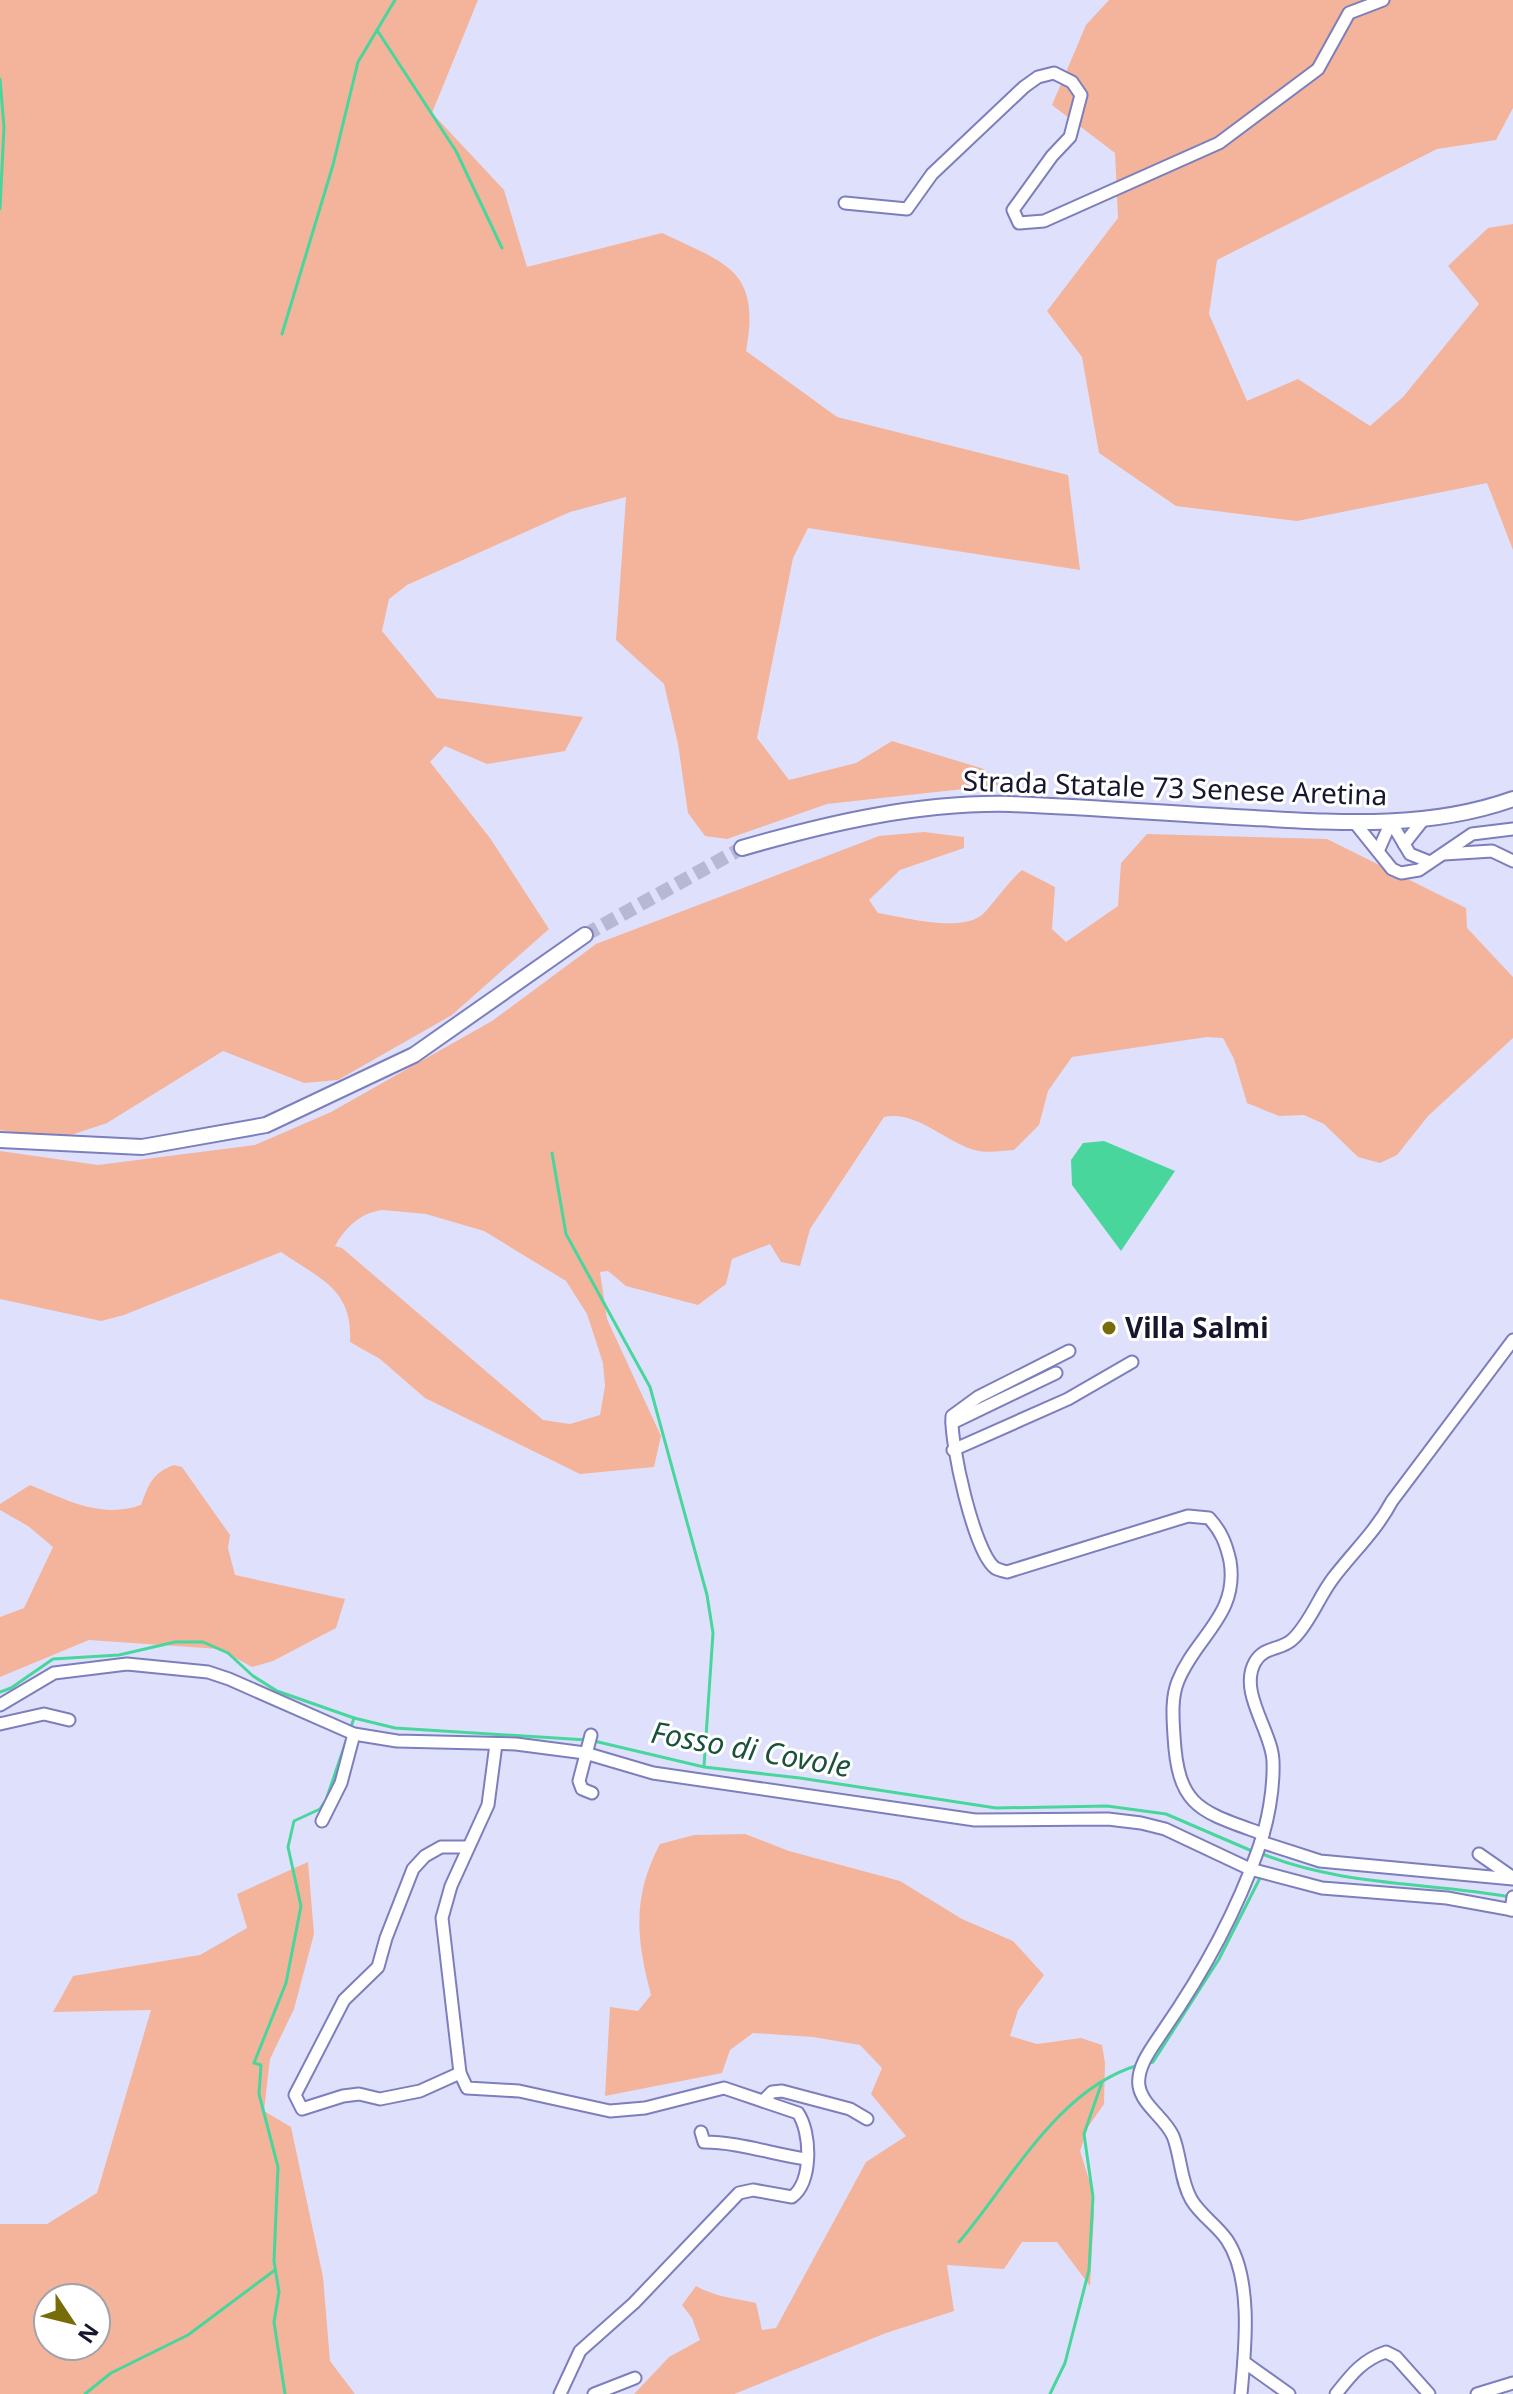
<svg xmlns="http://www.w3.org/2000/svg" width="1513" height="2394" viewBox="0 0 1513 2394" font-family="'Noto Sans',sans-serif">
	<rect width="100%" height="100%" fill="#dfe1fc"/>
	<g fill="#f3b49b" fill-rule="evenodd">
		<path d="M0,0H478L432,113L504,190L527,267L662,233C727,264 761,270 746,351L837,417L1068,475L1080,570L808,528L793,558L757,738L789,780L856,763L892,741L984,769L1000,785L827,804L727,839L705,836L688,813L678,744L664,684L616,640L626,497L570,512L407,585L389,599L382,631L437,698L583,717L565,751L487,764L445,746L430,762L490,838L549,929L452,1015L338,1080L304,1083L223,1051L107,1123L56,1140L0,1130Z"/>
		<polygon points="1109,0 1513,0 1513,108 1496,140 1437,149 1217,260 1209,314 1247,401 1298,379 1370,426 1403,397 1479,304 1448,266 1488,228 1513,224 1513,550 1487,483 1297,521 1176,506 1099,453 1082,357 1047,311 1118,218 1115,153 1052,105 1086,25"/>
		<path d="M924,832L964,837V848L900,870L869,900L878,913C904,917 963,934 984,913C997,899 1007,883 1022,870L1055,887L1052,929L1066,942L1118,906L1121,863L1147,834L1327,839L1466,908L1467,928L1513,977V1038L1428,1116L1397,1155L1380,1163L1358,1157L1324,1124L1304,1115L1279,1116L1247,1103L1234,1059L1223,1038L1207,1037L1072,1057L1048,1091L1039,1125L1014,1150C1000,1151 985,1154 971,1149C943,1139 914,1110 884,1117L810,1229L800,1266L781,1262L770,1244L732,1259L726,1284L698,1305L626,1286L608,1271L600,1272L607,1319L661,1436L654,1467L580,1474L425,1398L380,1359L350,1342C353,1289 320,1279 281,1252L124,1315L101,1321L0,1299V1151L98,1165L255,1145L331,1112L492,1021L596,944L879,836ZM383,1210L426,1214L484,1231L566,1281L587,1314L603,1363L605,1386L600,1415L570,1424L543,1420L342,1248L335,1246C345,1228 361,1212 383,1210Z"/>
		<path d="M174,1465L182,1467L230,1535L228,1548L235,1575L345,1599L336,1628L273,1661L252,1667L219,1649L89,1640L0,1677V1617L24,1608L53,1547L28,1526L0,1510V1504L30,1485C67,1500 101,1519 141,1505C149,1484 152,1473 174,1465Z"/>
		<path d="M745,1834L789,1851L900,1881L962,1919L1013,1941L1044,1975L1018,2010L1010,2036L1037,2044L1081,2038L1102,2045L1105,2063L1104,2104L1088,2127L1080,2151L1092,2189L1094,2213L1090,2286L1057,2242H1022L1004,2269L947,2265L954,2311L886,2333L734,2394H634L669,2357L700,2340L692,2318L682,2305L696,2286C716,2297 733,2298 756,2303L762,2330L776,2328L866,2162L906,2136L871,2094L882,2068L860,2045L813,2037L753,2033L730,2050L722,2073L605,2096L610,2007L638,2011L651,1995C636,1938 632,1897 660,1844L694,1835Z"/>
		<path d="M308,1862L314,1934L294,2009L270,2059L264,2111L291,2127L323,2277L330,2361L355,2394H0V2224H47L97,2193L151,2010L53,2012L73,1976L200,1955L247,1928L237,1894ZM48,2298H96V2346H48Z"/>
	</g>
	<polygon fill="#48d69d" points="1104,1141 1175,1171 1121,1251 1072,1185 1071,1160 1083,1143"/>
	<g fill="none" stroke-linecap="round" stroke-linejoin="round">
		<g stroke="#48d69d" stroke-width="3">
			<polyline points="377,30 456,151 502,248"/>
			<polyline points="0,79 4,127 0,209"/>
			<polyline points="282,334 333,165 358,62 395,0"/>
			<polyline points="552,1153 566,1234 650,1387 707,1595 713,1633 704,1766"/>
			<polyline points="0,1692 11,1688 53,1659 119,1655 175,1642 203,1642 228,1653 253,1676 277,1691 354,1718 395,1728 587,1740"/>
			<polyline points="594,1741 704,1767 800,1778 996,1808 1107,1806 1166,1814 1252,1851"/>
			<path d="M1260,1853C1339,1886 1426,1882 1511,1897"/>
			<polyline points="1146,2064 1153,2062 1219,1959 1262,1874"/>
			<path d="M959,2242C1011,2181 1058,2088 1139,2065"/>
			<polyline points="85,2394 111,2373 188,2335 275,2270"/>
			<polyline points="285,2394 274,2322 279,2292 274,2261 278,2167 259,2094 261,2065 254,2063 286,1983 301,1906 288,1847 294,1821 320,1809 326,1800 354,1718"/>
			<polyline points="1050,2394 1065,2363 1089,2270 1093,2197 1084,2134 1102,2082"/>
		</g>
		<polyline stroke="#b7b8d3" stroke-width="14" stroke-dasharray="14 7" stroke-linecap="butt" points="585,935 742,848"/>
		<g stroke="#7d7ebc" stroke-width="15">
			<g id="minor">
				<polyline points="845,203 907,209 932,174 1024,87 1038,77 1054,73 1072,82 1081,95 1070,137 1052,156 1013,210 1019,223 1044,221 1219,143 1318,69 1349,13 1383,0"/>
				<polyline points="1355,823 1392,869 1401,873 1419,870 1472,834 1513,829"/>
				<polyline points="1404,844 1423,820"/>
				<polyline points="1379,849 1391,822 1410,854 1430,862"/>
				<polyline points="1444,854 1492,851 1513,861"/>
				<path d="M1069,1351L978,1397L952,1416C950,1443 974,1552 995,1568C999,1570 1003,1571 1007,1572L1188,1516L1209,1518C1221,1531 1226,1543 1230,1561C1239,1615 1196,1636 1178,1681C1171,1698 1173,1719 1174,1736C1178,1808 1200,1811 1263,1834"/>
				<polyline points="952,1423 1056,1373"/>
				<polyline points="953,1450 1068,1399 1132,1362"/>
				<polyline points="0,1705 54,1673 127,1664 208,1672 229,1679 354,1734 397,1741 516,1744 585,1753 653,1773 975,1820 1108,1819 1141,1823 1165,1829 1250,1869 1322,1888 1447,1898 1513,1910"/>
				<polyline points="0,1724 44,1714 69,1720"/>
				<polyline points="591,1735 579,1781 582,1789 592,1793"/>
				<path d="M496,1744L488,1805L451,1886L442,1918L460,2073L467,2088L519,2091L610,2111L645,2108L724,2088L798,2113C811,2132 813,2181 792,2197L753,2190L739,2193L634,2303L580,2351L560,2394"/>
				<polyline points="322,1821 341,1783 354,1734"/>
				<polyline points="1261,1842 1320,1861 1513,1879"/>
				<polyline points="1479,1854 1512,1877"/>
				<polyline points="1511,1910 1513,1897"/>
				<polyline points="460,2073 420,2091 380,2099 359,2094 343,2096 302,2109 295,2095 344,2000 378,1967 386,1938 413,1869 425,1856 441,1847 468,1847"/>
				<polyline points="763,2101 772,2092 782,2091 850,2109 867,2119"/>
				<path d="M701,2132L704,2142C738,2142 772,2154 806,2159"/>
				<polyline points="1244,2362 1289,2394"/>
				<polyline points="594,2394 635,2378"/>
				<path d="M1241,2394C1245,2350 1253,2279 1227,2240C1217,2225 1200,2215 1191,2199C1180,2179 1181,2156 1173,2136C1165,2118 1142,2105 1139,2086C1136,2067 1153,2046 1163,2031C1201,1976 1236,1913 1258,1850C1268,1823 1274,1789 1273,1761C1272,1731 1238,1692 1255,1662C1265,1645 1282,1651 1294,1638C1311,1621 1319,1596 1334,1577C1354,1551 1376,1531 1392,1501L1513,1340"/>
				<path d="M1336,2394C1351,2375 1362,2360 1386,2352L1396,2357L1429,2394"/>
				<polyline points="1477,2394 1513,2383"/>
			</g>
		</g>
		<g stroke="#7d7ebc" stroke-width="18">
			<g id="major">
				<path d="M742,848C829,823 919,802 1011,804C1092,807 1173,814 1254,818C1341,823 1429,829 1513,799"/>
				<polyline points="0,1140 142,1147 266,1125 414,1055 585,935"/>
			</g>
		</g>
		<use href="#minor" stroke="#fff" stroke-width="11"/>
		<use href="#major" stroke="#fff" stroke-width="14"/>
	</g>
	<circle fill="#776c07" stroke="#fff" stroke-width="3" cx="1109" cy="1328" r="8"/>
	<g text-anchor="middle" stroke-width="6" stroke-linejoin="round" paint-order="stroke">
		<g font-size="28" fill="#16162e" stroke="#fff">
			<text transform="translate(1175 788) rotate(2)" y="10">Strada Statale 73 Senese Aretina</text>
		</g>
		<g font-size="28" font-weight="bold" fill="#16162e" stroke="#fff" text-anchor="start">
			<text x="1125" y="1338">Villa Salmi</text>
		</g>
		<g font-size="30" font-style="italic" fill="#19513a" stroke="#fff">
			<text transform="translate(751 1750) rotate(10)" y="10">Fosso di Covole</text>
		</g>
	</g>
	<g transform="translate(72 2322) rotate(125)"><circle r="38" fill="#ffffff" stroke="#a2a2ab" stroke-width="2"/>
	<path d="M0-6L14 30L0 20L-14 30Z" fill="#776c07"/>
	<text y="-12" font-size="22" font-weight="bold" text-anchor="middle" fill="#16162e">N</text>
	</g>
</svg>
